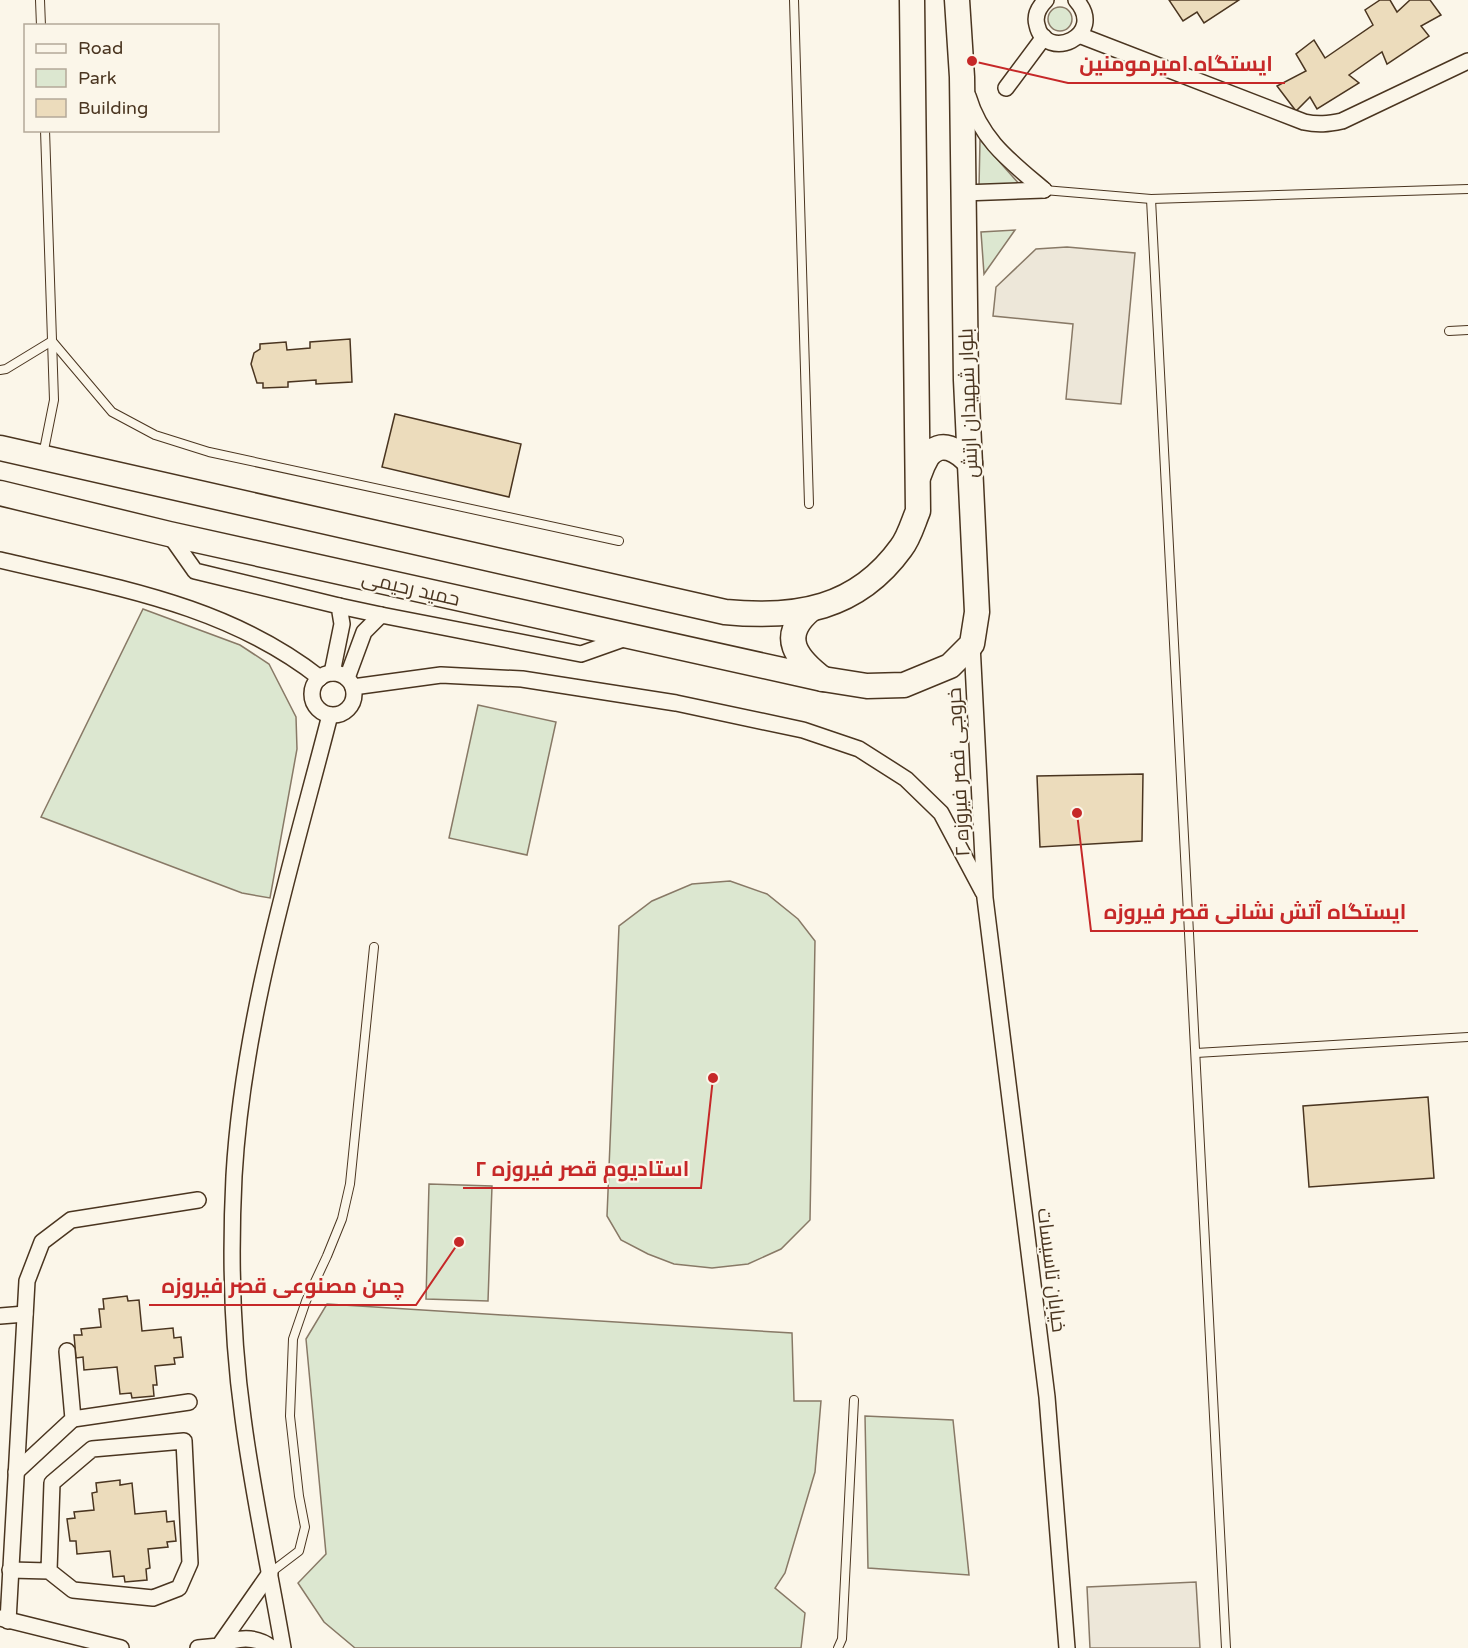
<svg xmlns="http://www.w3.org/2000/svg" width="1468" height="1648" viewBox="0 0 1468 1648" font-family="'Varela Round',Cairo,sans-serif">
	<rect width="100%" height="100%" fill="#fbf6e9"/>
	<g fill="#dce7d0" stroke="#887966" stroke-width="1.5">
		<circle cx="1060" cy="19" r="12"/>
		<polygon points="980,140 1021,186 979,188"/>
		<polygon points="1015,230 984,274 981,232"/>
		<polygon points="143,609 240,645 269,664 296,717 297,749 270,898 242,893 41,817"/>
		<polygon points="478,705 556,722 527,855 449,838"/>
		<polygon points="730,881 767,894 798,919 815,941 810,1220 781,1249 748,1264 712,1268 674,1264 648,1254 621,1240 607,1216 619,926 652,901 692,884"/>
		<polygon points="429,1184 492,1186 488,1301 426,1299"/>
		<polygon points="327,1304 792,1333 794,1401 821,1401 815,1472 785,1573 775,1588 805,1613 801,1648 355,1648 324,1622 298,1583 326,1554 306,1339"/>
		<polygon points="865,1416 953,1420 969,1575 868,1568"/>
	</g>
	<g fill="#ede7d9" stroke="#887966" stroke-width="1.5">
		<polygon points="1067,247 1135,253 1121,404 1066,399 1073,324 993,316 996,287 1036,249"/>
		<polygon points="1196,1582 1200,1648 1090,1648 1087,1587"/>
	</g>
	<g fill="#ecdcbc" stroke="#4a3520" stroke-width="1.5">
		<polygon points="1169,0 1239,0 1204,23 1197,12 1183,21"/>
		<polygon points="1380,0 1390,0 1397,12 1410,0 1430,0 1441,15 1421,26 1429,36 1387,64 1382,52 1349,75 1359,83 1317,109 1310,97 1296,111 1277,86 1306,71 1296,54 1314,40 1325,58 1373,25 1365,10"/>
		<polygon points="350,339 352,382 316,384 316,380 288,382 288,387 263,388 263,383 257,383 251,364 254,353 260,349 260,344 286,342 287,350 310,348 310,342"/>
		<polygon points="395,414 521,444 509,497 382,467"/>
		<polygon points="1143,774 1142,841 1040,847 1037,776"/>
		<polygon points="1428,1097 1434,1178 1309,1187 1303,1106"/>
		<polygon points="127,1296 128,1301 139,1300 142,1331 173,1328 174,1338 181,1337 183,1357 174,1358 175,1364 155,1366 157,1385 153,1385 154,1396 132,1398 131,1393 120,1394 117,1367 84,1370 83,1357 76,1358 74,1335 82,1335 81,1329 101,1327 99,1309 104,1309 103,1299"/>
		<polygon points="120,1480 120,1485 132,1483 135,1514 166,1511 167,1522 174,1521 176,1541 167,1542 168,1547 148,1549 150,1568 146,1569 147,1580 125,1582 124,1576 113,1577 110,1551 77,1554 76,1541 70,1541 67,1519 75,1518 74,1512 94,1510 92,1493 97,1492 96,1483"/>
	</g>
	<g fill="none" stroke-linecap="round" stroke-linejoin="round">
		<g stroke="#4a3520" stroke-width="10">
			<g id="lane">
				<polyline points="40,0 41,26"/>
				<polyline points="794,0 809,504"/>
				<polyline points="1044,190 1151,199 1468,189"/>
				<polyline points="1151,199 1226,1648"/>
				<polyline points="1449,331 1468,330"/>
				<polyline points="0,370 6,369 52,341 112,412 155,435 209,452 619,541"/>
				<polyline points="43,455 54,400 45,130"/>
				<polyline points="1196,1053 1468,1037"/>
				<polyline points="270,1573 299,1551 305,1527 299,1496 290,1416 293,1339 306,1301 327,1256 342,1219 350,1184 374,947"/>
				<polyline points="838,1648 842,1639 854,1400"/>
			</g>
		</g>
		<g stroke="#4a3520" stroke-width="18">
			<g id="street">
				<path d="M1046,0C1039,7 1034,15 1037,25C1045,63 1108,36 1076,0"/>
				<path d="M1079,35L1304,122C1318,125 1328,124 1342,121L1468,61"/>
				<polyline points="1006,88 1044,37"/>
				<path d="M968,96C981,140 1010,161 1044,190"/>
				<polyline points="963,193 1044,190"/>
				<polyline points="169,534 195,571 339,606 342,624 332,673"/>
				<path d="M0,560C113,587 226,604 320,678"/>
				<polyline points="339,606 381,615"/>
				<polyline points="972,644 985,898 1047,1397 1067,1648"/>
				<circle cx="333" cy="694" r="21"/>
				<polyline points="347,678 364,632 381,615 581,654 629,637"/>
				<polyline points="353,687 441,675 522,679 676,703 803,730 859,749 906,779 941,813 983,892"/>
				<polyline points="0,1316 25,1314"/>
				<polyline points="73,1419 189,1402"/>
				<polyline points="16,1472 73,1419 67,1351"/>
				<polyline points="10,1570 49,1571 52,1483 92,1449 184,1441 190,1563 179,1588 153,1598 73,1590 49,1571"/>
				<polyline points="0,1618 121,1648"/>
				<polyline points="8,1621 27,1281 42,1242 71,1220 198,1200"/>
				<path d="M219,1646C237,1637 255,1635 272,1648"/>
				<polyline points="198,1648 219,1646 270,1573"/>
				<path d="M283,1648C270,1572 253,1495 243,1418C232,1339 230,1256 234,1176C243,1019 291,867 330,715"/>
			</g>
		</g>
		<g stroke="#4a3520" stroke-width="27">
			<g id="primary">
				<path d="M0,448L725,612C796,619 857,609 901,548C909,538 913,523 918,511L912,0"/>
				<path d="M919,475C921,469 924,462 927,457C941,438 959,451 970,463"/>
				<polyline points="0,493 169,534 823,679 867,686 904,685 950,666 972,644 977,612 966,380 962,77 957,0"/>
				<path d="M810,610C778,637 797,659 823,679"/>
			</g>
		</g>
		<use href="#lane" stroke="#fbf6e9" stroke-width="8"/>
		<use href="#street" stroke="#fbf6e9" stroke-width="15"/>
		<use href="#primary" stroke="#fbf6e9" stroke-width="24"/>
	</g>
	<g text-anchor="middle" stroke-width="4.5" stroke-linejoin="round" paint-order="stroke">
		<g font-size="20" fill="#4a3520" stroke="#fbf6e9">
			<text transform="translate(968 403) rotate(-92)" y="7">بلوار شهیدان ارتش</text>
			<text transform="translate(411 588) rotate(13)" y="7">حمید رحیمی</text>
			<text transform="translate(958 772) rotate(-93)" y="7">خروجی قصر فیروزه ۲</text>
			<text transform="translate(1052 1270) rotate(83)" y="7">خیابان تاسیسات</text>
		</g>
	</g>
	<path fill="none" stroke="#c62828" stroke-width="2" d="M972 61L1068 83H1285M1077 813L1091 931H1418M713 1078L701 1188H463M459 1242L416 1305H149"/>
	<g fill="#c62828" stroke="#fbf6e9" stroke-width="2">
		<circle cx="972" cy="61" r="6"/>
		<circle cx="1077" cy="813" r="6"/>
		<circle cx="713" cy="1078" r="6"/>
		<circle cx="459" cy="1242" r="6"/>
	</g>
	<g font-size="21" text-anchor="middle" font-weight="bold" fill="#c62828" stroke="#fbf6e9" stroke-width="4.5" stroke-linejoin="round" paint-order="stroke">
		<text x="1176" y="71">ایستگاه امیرمومنین</text>
		<text x="1255" y="919">ایستگاه آتش نشانی قصر فیروزه</text>
		<text x="582" y="1176">استادیوم قصر فیروزه ۲</text>
		<text x="283" y="1293">چمن مصنوعی قصر فیروزه</text>
	</g>
	<rect x="24" y="24" width="195" height="108" fill="#fbf6e9" stroke="#b4a999" stroke-width="1.5"/>
	<rect x="36" y="44" width="30" height="9" fill="#fbf6e9" stroke="#b4a999" stroke-width="1.5"/>
	<text x="78" y="54" font-size="18" fill="#4a3520">Road</text>
	<rect x="36" y="69" width="30" height="18" fill="#dce7d0" stroke="#b4a999" stroke-width="1.5"/>
	<text x="78" y="84" font-size="18" fill="#4a3520">Park</text>
	<rect x="36" y="99" width="30" height="18" fill="#ecdcbc" stroke="#b4a999" stroke-width="1.5"/>
	<text x="78" y="114" font-size="18" fill="#4a3520">Building</text>
</svg>
